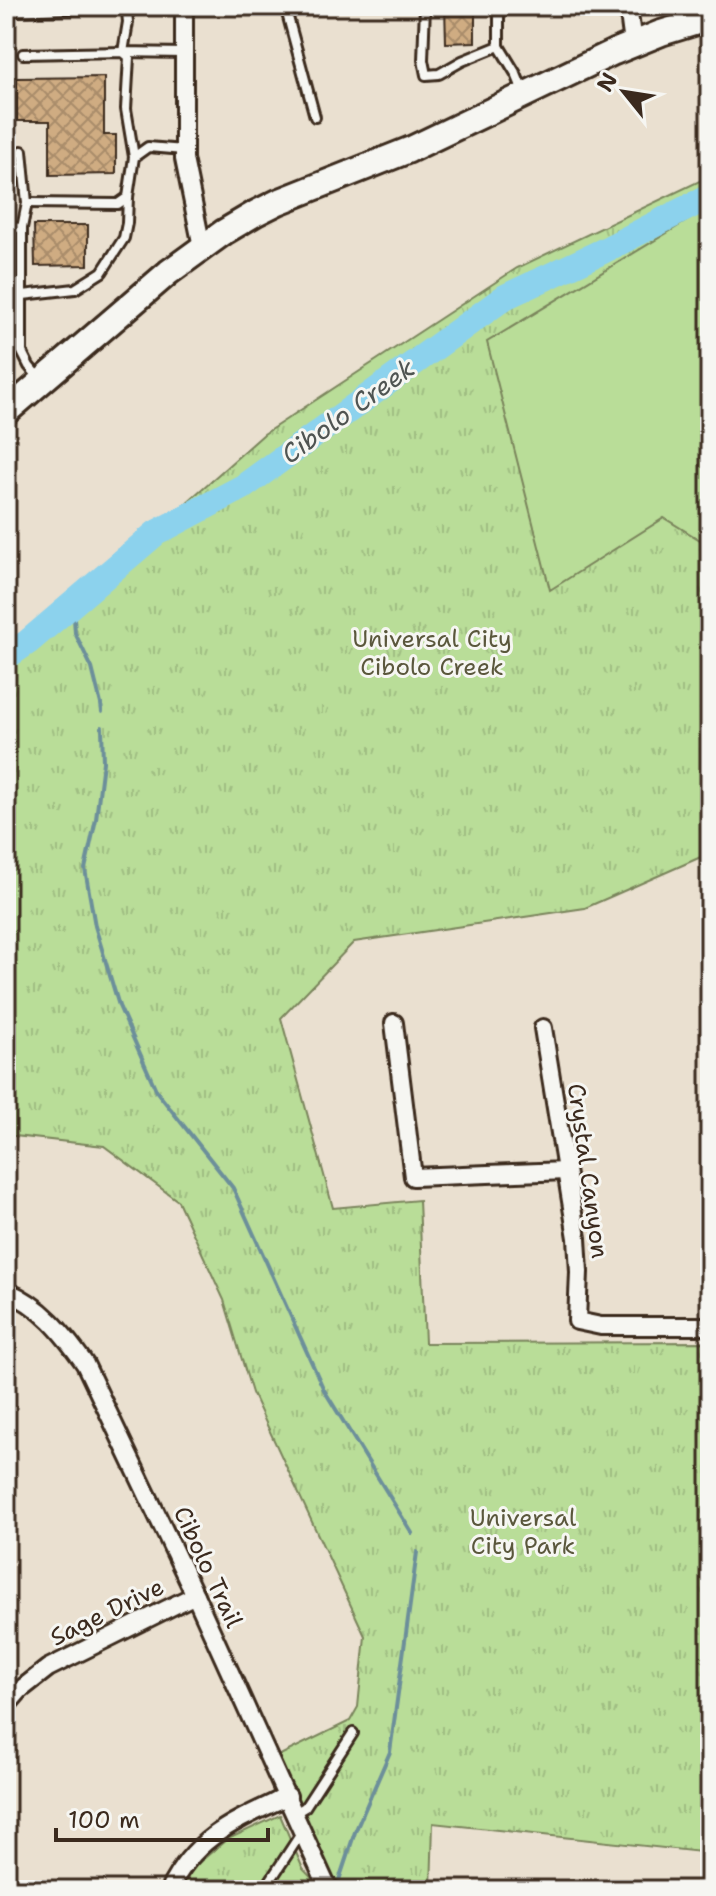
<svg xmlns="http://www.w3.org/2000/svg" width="716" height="1896" viewBox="0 0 716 1896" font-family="'Shantell Sans',sans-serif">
	<defs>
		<pattern id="grass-tufts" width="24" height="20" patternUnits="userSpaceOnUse" patternTransform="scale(2)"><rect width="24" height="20" fill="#b9dd98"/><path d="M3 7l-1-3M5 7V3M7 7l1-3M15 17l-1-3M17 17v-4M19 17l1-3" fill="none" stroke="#a0be83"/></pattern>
		<pattern id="building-cross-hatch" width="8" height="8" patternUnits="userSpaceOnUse" patternTransform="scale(2)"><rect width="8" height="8" fill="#cfac82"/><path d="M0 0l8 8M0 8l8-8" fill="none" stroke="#a98c6a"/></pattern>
	</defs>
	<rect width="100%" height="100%" fill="#eae0d0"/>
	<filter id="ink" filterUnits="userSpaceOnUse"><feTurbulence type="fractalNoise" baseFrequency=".0125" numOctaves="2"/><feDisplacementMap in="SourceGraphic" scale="16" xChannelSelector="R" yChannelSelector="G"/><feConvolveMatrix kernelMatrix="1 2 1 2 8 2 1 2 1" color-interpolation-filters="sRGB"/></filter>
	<g filter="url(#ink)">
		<g fill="url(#grass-tufts)" stroke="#7a845b" stroke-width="2">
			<polygon points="710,176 710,853 585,908 354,942 281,1018 333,1208 419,1200 425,1343 710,1342 710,1853 433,1823 431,1890 344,1890 331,1879 276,1757 350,1721 358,1707 365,1636 252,1393 224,1300 178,1201 104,1146 6,1135 6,647 73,603 264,434 517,268"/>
			<polygon points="280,1815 303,1869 323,1890 181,1890 188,1872 226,1840"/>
		</g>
		<polygon fill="#b9dd98" stroke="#7a845b" stroke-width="2" points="710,207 710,546 664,518 550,590 487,342"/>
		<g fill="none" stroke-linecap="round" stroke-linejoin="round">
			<g stroke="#6c8f9a" stroke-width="4">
				<polyline points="73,603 75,633 92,668 101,704 102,712"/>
				<polyline points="102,727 103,762 96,819 85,869 95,926 119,1006 157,1092 233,1188 324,1390 412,1533"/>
				<polyline points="339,1880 355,1832 390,1752 417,1552"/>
			</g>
			<polyline stroke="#8cd2ed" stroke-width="26" points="6,657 28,642 156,533 243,487 505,297 603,251 710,196"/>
		</g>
		<g fill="url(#building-cross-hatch)" stroke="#3b2a1e" stroke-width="2">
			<polygon points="445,6 475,6 475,42 446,43"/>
			<polygon points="104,77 104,135 116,135 116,174 50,175 50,121 17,121 17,78"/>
			<polygon points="34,225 88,225 88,265 35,266"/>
		</g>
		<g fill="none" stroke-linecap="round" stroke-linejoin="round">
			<g stroke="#3b2a1e" stroke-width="14">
				<g id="service">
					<polyline points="282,6 285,6 315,117"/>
					<polyline points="425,6 423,60 426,75 439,74 462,61 499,46"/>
					<polyline points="499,6 499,46 516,74 523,91"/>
					<polyline points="13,11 121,7 127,12 128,22 123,52 184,53"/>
					<polyline points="23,54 123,52 129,57 126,109 134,157"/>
					<polyline points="22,151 27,203 22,228 22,352 29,366 39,378"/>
					<polyline points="27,203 118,204 128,197"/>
					<polyline points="6,227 22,228"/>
					<polyline points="23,295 75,289 102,272 124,238 127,223 128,197 134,157 148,147 184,150"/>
					<polyline points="295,1813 305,1807 353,1733"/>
					<polyline points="269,1890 270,1881 302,1832"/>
				</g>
			</g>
			<g stroke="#3b2a1e" stroke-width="22">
				<g id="minor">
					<polyline points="184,6 184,159 202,247"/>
					<polyline points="628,6 633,44"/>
					<polyline points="394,1023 413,1177 566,1171"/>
					<polyline points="543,1028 577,1238 579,1272 577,1321 601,1326 710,1326"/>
					<path d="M6,1291C42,1306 63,1333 85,1364L195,1595L326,1884L332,1890"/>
					<polyline points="6,1706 20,1690 48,1668 195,1595"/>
					<path d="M169,1890C196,1835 236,1821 288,1796"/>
				</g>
			</g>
			<g stroke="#3b2a1e" stroke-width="30">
				<polyline id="secondary" points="6,412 169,272 224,232 256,213 278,202 409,150 614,52 661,33 710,18"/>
			</g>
			<use href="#service" stroke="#f6f6f2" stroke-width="8"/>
			<use href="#minor" stroke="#f6f6f2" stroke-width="16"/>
			<use href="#secondary" stroke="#f6f6f2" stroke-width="24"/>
		</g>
	</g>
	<g text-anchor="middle" stroke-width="6" stroke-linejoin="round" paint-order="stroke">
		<g font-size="24" fill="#5a573c" stroke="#f6f6f2">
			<text x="432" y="647">Universal City<tspan x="432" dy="28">Cibolo Creek</tspan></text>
			<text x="523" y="1526">Universal<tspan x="523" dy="28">City Park</tspan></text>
		</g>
		<g font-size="24" fill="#3b2a1e" stroke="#f6f6f2">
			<text transform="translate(588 1171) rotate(82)" y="8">Crystal Canyon</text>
			<text transform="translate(208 1567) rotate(65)" y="8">Cibolo Trail</text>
			<text transform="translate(107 1612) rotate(-26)" y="8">Sage Drive</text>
		</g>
		<g font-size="26" font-style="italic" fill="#4f5452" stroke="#f6f6f2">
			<text transform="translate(348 411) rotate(-36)" y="9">Cibolo Creek</text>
		</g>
	</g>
	<rect width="716" height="1896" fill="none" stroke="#f6f6f2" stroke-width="32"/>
	<rect x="16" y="16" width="684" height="1864" fill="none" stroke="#3b2a1e" stroke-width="3" filter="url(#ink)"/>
	<g transform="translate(624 92) rotate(300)" stroke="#f6f6f2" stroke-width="6" paint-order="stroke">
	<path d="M0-6L14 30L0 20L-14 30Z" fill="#3b2a1e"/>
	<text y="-12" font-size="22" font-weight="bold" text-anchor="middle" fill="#3b2a1e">N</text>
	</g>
	<path d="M56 1828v12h212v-12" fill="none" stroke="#3b2a1e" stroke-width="4"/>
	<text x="68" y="1828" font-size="24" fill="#3b2a1e" stroke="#f6f6f2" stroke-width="6" paint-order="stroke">100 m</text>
</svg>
